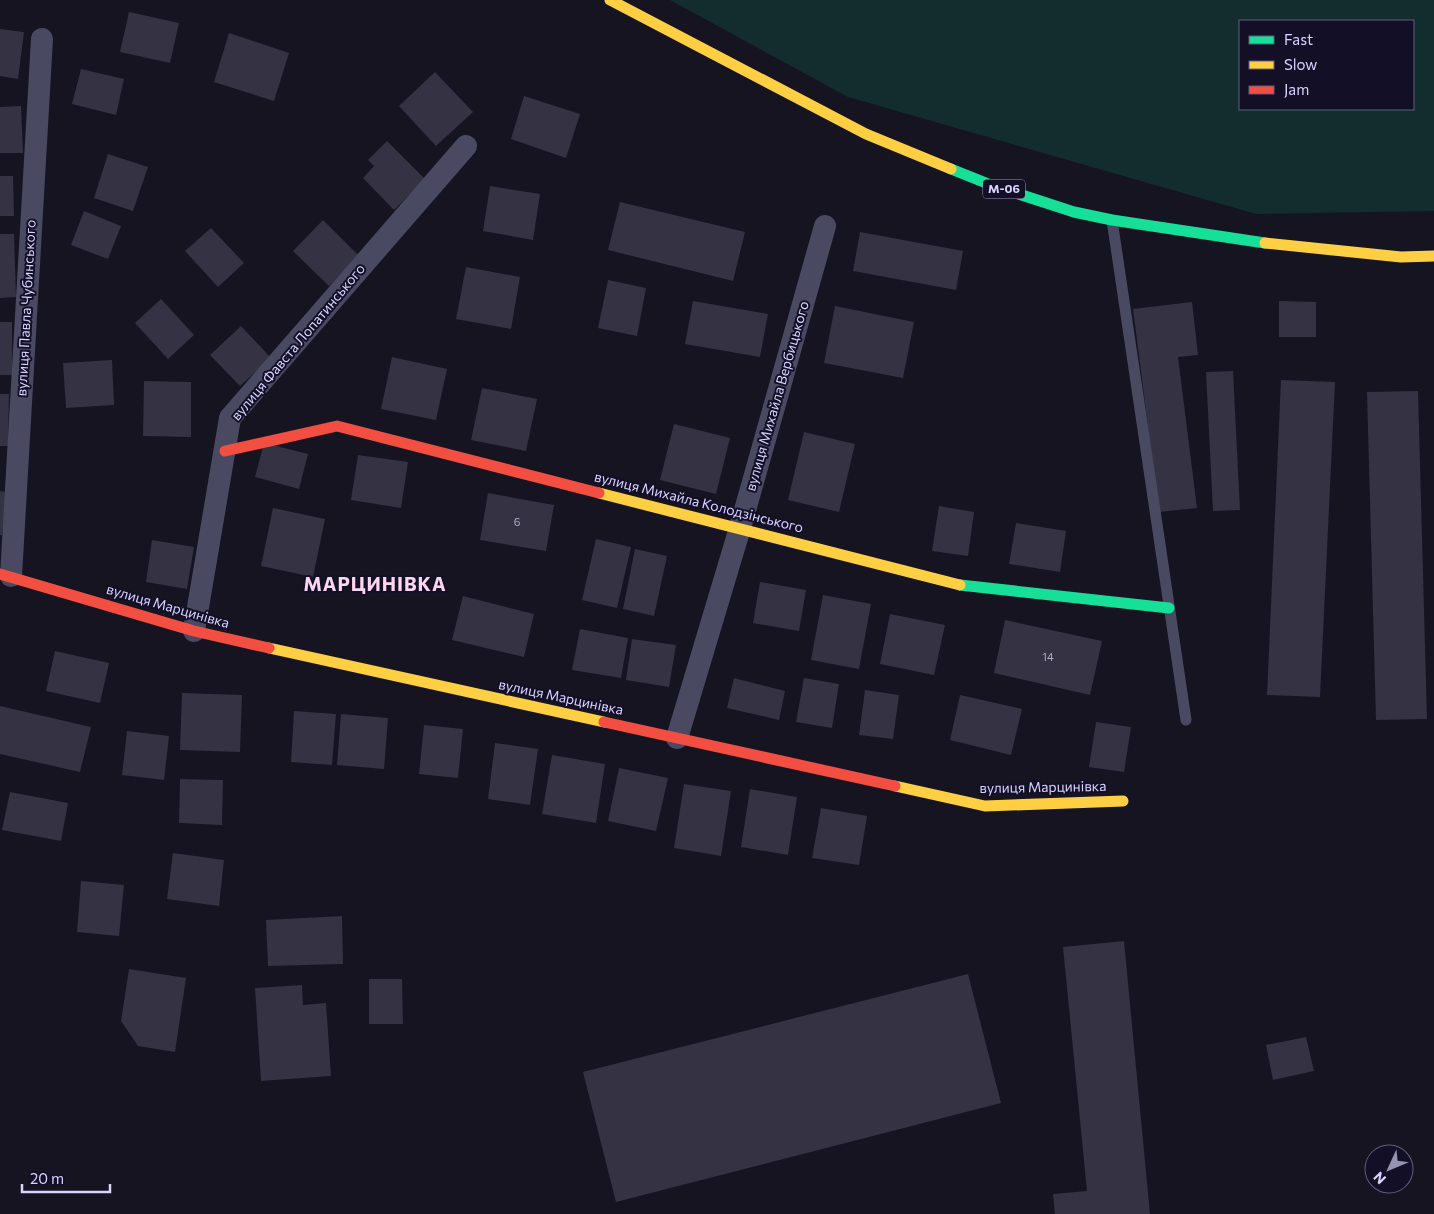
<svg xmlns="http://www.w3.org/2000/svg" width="1434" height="1214" viewBox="0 0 1434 1214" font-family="Commissioner,sans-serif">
	<rect width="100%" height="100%" fill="#161421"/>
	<path fill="#132c2d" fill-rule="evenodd" d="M670,0H1434V211L1256,214L848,97ZM1240,21H1413V109H1240Z"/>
	<g fill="#343243">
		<polygon points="129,12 179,23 170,63 120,52"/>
		<polygon points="0,29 24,32 18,79 0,76"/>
		<polygon points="229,33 289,53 274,101 214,82"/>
		<polygon points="81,69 124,79 116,115 72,104"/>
		<polygon points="435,72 473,112 436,146 399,106"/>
		<polygon points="524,96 580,114 566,158 511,139"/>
		<polygon points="21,106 23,153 0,153 0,107"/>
		<polygon points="387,141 425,179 394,210 363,178 374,166 368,160"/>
		<polygon points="108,154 148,167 133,211 94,198"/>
		<polygon points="0,176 13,176 14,216 0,216"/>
		<polygon points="490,186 540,194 533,240 483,231"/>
		<polygon points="620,202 745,232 733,281 608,250"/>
		<polygon points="84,211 121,226 108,259 71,245"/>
		<polygon points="323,220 359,256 329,286 293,251"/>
		<polygon points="211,228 244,263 218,287 185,251"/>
		<polygon points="860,232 963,251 956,290 853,271"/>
		<polygon points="0,234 14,234 16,297 0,298"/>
		<polygon points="466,267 520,277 511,329 456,319"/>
		<polygon points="608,280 646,288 637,336 598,328"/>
		<polygon points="161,299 194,335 168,359 135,323"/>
		<polygon points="693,301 768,314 760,357 685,344"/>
		<polygon points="1279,301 1316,302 1316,337 1279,337"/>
		<polygon points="1192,302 1198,355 1178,357 1197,508 1159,512 1133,309"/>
		<polygon points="835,306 914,322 903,378 824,363"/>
		<rect x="0" y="322" width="12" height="53"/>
		<polygon points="241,326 271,358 240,386 210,355"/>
		<polygon points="392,357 447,369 436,420 381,409"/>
		<polygon points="112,360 114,405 66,408 63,363"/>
		<polygon points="1233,371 1240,510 1213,511 1206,372"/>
		<polygon points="1281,380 1335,382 1320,697 1267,695"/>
		<polygon points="144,381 191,382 191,437 143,436"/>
		<polygon points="482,388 537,399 526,451 471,440"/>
		<polygon points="1418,391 1427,719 1376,720 1367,392"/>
		<polygon points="0,394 9,394 8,446 0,446"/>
		<polygon points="674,424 730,438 716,494 660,480"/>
		<polygon points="804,432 855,444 839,512 788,500"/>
		<polygon points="264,443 308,454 299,489 255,477"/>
		<polygon points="358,455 408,462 401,508 351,500"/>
		<polygon points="0,491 7,492 2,535 0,535"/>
		<polygon points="488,493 554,505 546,551 480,540"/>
		<polygon points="939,506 974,512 968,556 932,551"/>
		<polygon points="273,508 325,519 313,577 261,566"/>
		<polygon points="1016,523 1066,531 1060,572 1009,564"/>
		<polygon points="596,539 631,547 617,608 582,600"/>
		<polygon points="152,540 194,547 187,589 146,582"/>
		<polygon points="635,549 667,556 654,616 623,609"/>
		<polygon points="760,582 806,590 799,631 753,623"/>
		<polygon points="823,595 871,604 859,669 811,660"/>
		<polygon points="463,596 534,614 524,657 452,640"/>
		<polygon points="890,614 945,625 934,675 880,664"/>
		<polygon points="1005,620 1102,641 1090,695 994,673"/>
		<polygon points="580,629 628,638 621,678 572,670"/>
		<polygon points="632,639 676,645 669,687 626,680"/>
		<polygon points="55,651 109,663 100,703 46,691"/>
		<polygon points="734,678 785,691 779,720 727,708"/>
		<polygon points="804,678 839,684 832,728 796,722"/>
		<polygon points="865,690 899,695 893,739 859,735"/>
		<polygon points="182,693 242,695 240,752 180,750"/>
		<polygon points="960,695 1022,709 1011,755 950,740"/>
		<polygon points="0,706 91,727 80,772 0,754"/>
		<polygon points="294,711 336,714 332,765 291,762"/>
		<polygon points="341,714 388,718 384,769 337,765"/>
		<polygon points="1096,722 1131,727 1124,772 1089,767"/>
		<polygon points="424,725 463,729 458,778 419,774"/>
		<polygon points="127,731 169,736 164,780 122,775"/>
		<polygon points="495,743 538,749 530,805 488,799"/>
		<polygon points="552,755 605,764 596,823 542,814"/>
		<polygon points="619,768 668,778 656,831 608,821"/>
		<polygon points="180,779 223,780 222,825 179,823"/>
		<polygon points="684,784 731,791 721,856 674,848"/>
		<polygon points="750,789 797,797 788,855 741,847"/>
		<polygon points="10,792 68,803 61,841 2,830"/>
		<polygon points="821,808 867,816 859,865 812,858"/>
		<polygon points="173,853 224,860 219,906 167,899"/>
		<polygon points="81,881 124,885 119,936 77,932"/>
		<polygon points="342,916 343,964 268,966 266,920"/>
		<polygon points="1124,941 1150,1214 1055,1214 1053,1194 1087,1191 1063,947"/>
		<polygon points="129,969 186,978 175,1052 138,1046 121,1021"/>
		<polygon points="968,974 1001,1103 616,1202 583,1072"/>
		<polygon points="369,979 402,979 403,1024 369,1024"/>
		<polygon points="302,985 303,1005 326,1003 331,1076 261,1081 255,988"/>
		<polygon points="1306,1037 1314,1071 1273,1080 1266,1045"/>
	</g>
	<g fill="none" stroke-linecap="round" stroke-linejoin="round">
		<polyline stroke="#4a4962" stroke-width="11" points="1112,220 1186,720"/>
		<g stroke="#4a4962" stroke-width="22">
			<polyline points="11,576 42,39"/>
			<polyline points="194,631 230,418 466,146"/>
			<polyline points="677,738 740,528 825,226"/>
		</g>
		<g stroke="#16e098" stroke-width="11">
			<polyline points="951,169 991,185 1074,212 1112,220 1265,243"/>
			<polyline points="960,585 1169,608"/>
		</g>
		<g stroke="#ffcf43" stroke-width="11">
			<polyline points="610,0 866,134 951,169"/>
			<polyline points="1265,243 1401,257 1434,256"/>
			<polyline points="599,493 960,585"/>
			<polyline points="269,648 604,722"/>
			<polyline points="895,786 985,806 1123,801"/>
		</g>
		<g stroke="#f24e42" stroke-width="11">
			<polyline points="225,451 337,426 599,493"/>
			<polyline points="0,574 194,631 269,648"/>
			<polyline points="604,722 895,786"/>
		</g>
	</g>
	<g text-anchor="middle" stroke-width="4" stroke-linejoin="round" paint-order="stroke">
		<g font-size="11" fill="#b0acd0">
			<text x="517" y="526">6</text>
			<text x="1048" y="661">14</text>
		</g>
		<rect fill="#130f26" stroke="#9e99be" stroke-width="1" x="983" y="179.5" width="42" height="19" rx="4"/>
		<g font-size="12" font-weight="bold" fill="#d9d4ff">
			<text x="1004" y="193">М-06</text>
		</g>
		<g font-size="14" fill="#d9d4ff" stroke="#130f26">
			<text transform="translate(26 308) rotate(-87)" y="5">вулиця Павла Чубинського</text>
			<text transform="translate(298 342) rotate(-50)" y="5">вулиця Фавста Лопатинського</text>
			<text transform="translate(777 396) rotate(-74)" y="5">вулиця Михайла Вербицького</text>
			<text transform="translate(699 502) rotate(14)" y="5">вулиця Михайла Колодзінського</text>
			<text transform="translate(168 606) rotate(16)" y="5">вулиця Марцинівка</text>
			<text transform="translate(561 697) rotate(12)" y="5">вулиця Марцинівка</text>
			<text transform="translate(1043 787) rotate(-1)" y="5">вулиця Марцинівка</text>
		</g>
		<g font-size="19" font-weight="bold" letter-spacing="1" fill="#ffd6f0" stroke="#130f26">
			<text x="375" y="591">МАРЦИНІВКА</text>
		</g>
	</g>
	<rect x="1239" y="20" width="175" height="90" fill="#130f26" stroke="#625e7d"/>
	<rect x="1249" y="36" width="25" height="8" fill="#16e098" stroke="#625e7d"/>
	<text x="1284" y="45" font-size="15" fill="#d9d4ff">Fast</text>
	<rect x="1249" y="61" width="25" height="8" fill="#ffcf43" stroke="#625e7d"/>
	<text x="1284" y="70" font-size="15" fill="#d9d4ff">Slow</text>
	<rect x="1249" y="86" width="25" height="8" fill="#f24e42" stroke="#625e7d"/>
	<text x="1284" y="95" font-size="15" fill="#d9d4ff">Jam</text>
	<g transform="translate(1389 1169) rotate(226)"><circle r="24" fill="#130f26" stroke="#625e7d"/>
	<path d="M0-4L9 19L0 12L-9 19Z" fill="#9591b1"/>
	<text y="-8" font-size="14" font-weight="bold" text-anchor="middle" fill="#d9d4ff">N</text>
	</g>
	<path d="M22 1184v8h88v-8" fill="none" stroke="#d9d4ff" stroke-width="2.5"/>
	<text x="30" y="1184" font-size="15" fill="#d9d4ff" stroke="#130f26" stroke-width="4" paint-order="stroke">20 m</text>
</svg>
